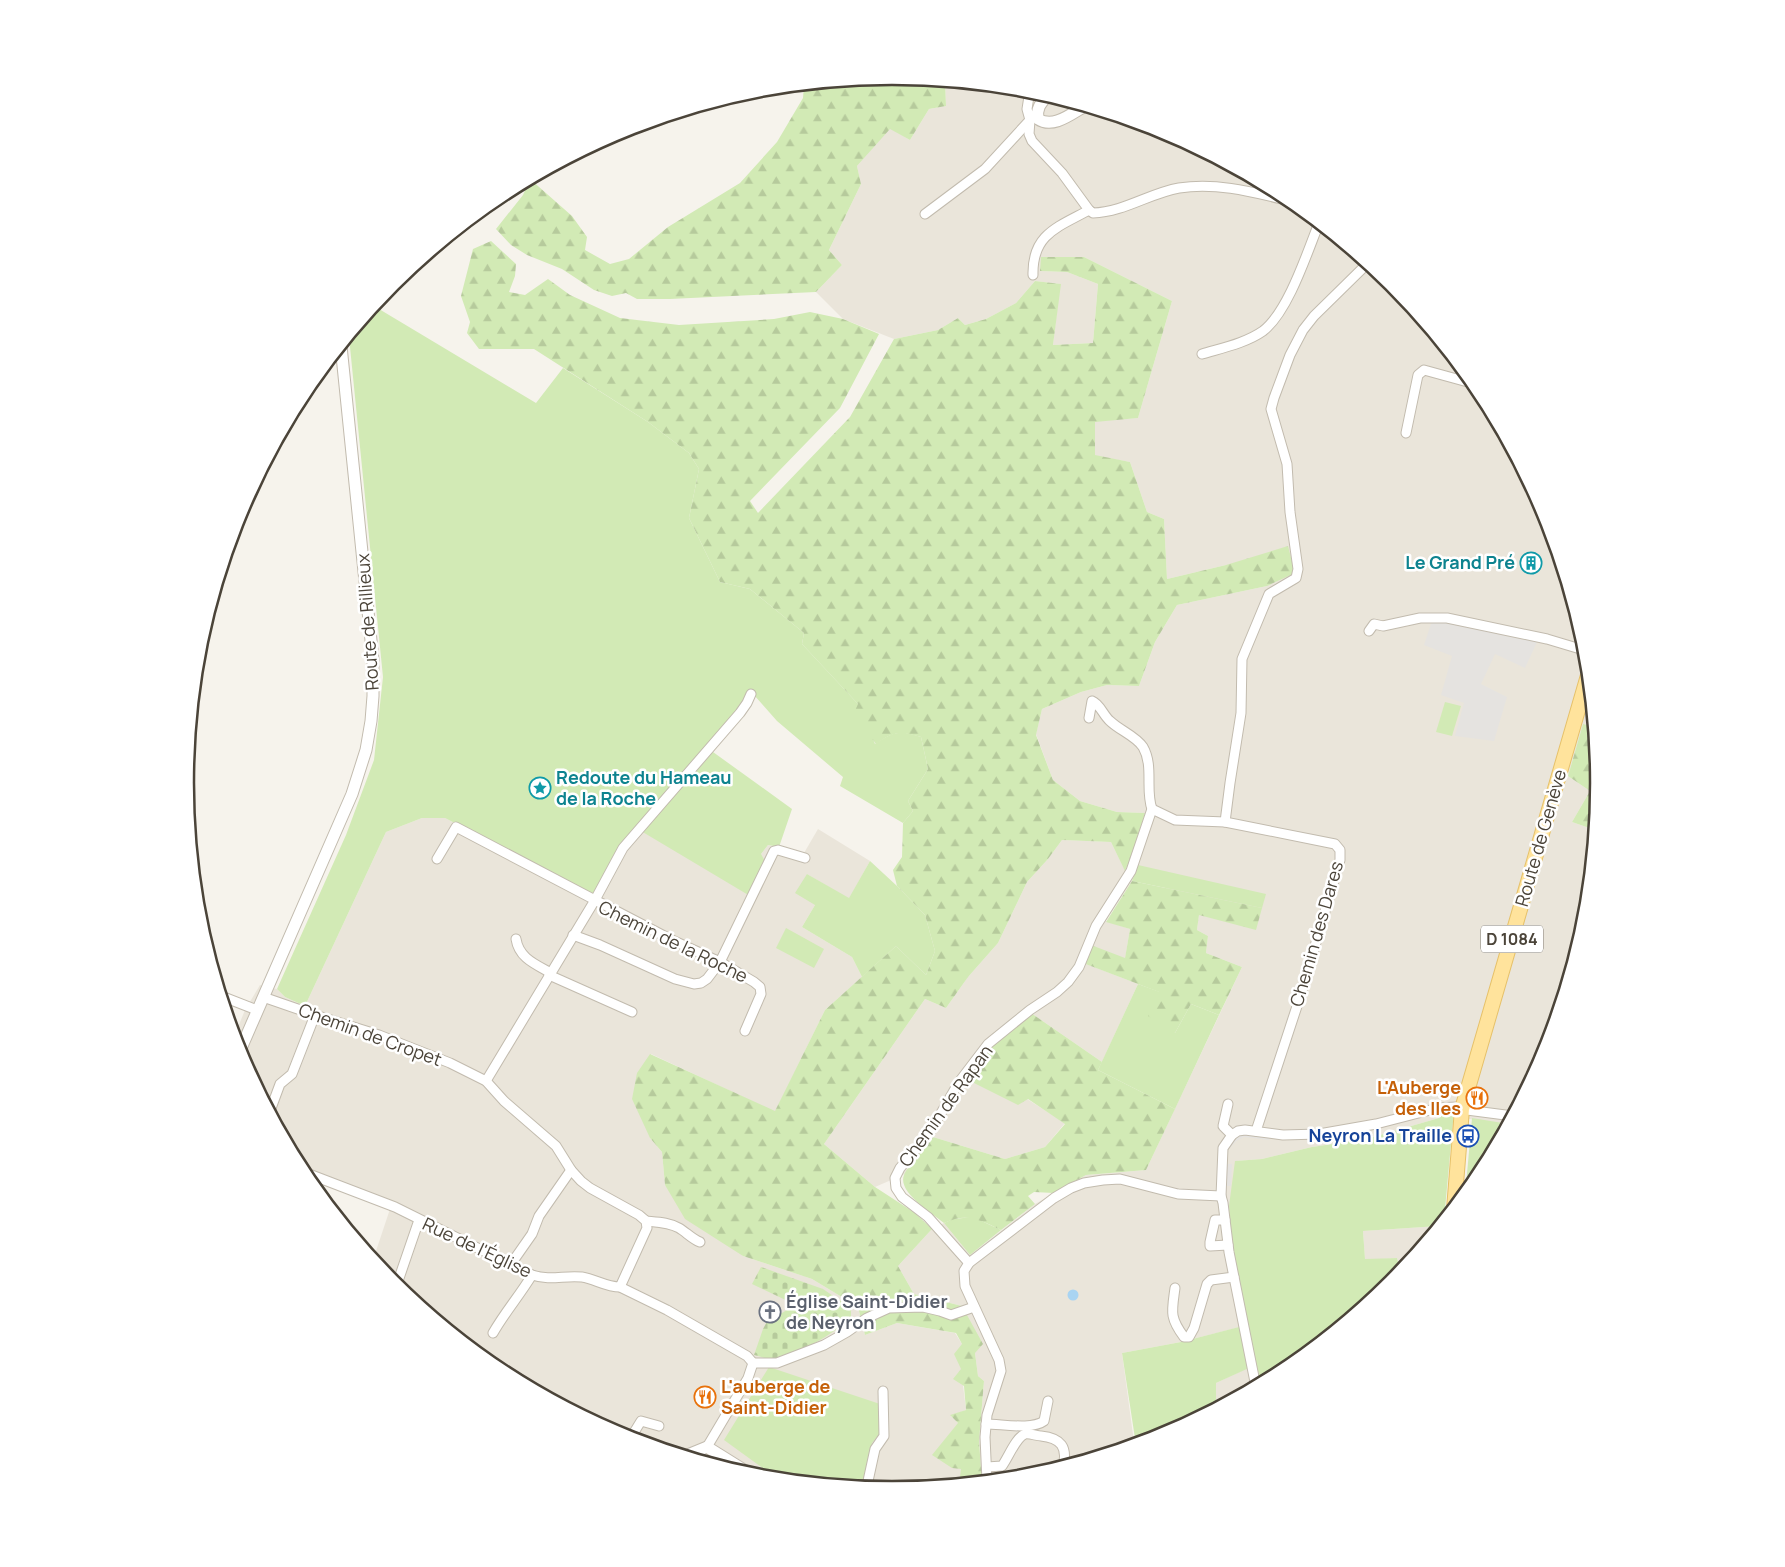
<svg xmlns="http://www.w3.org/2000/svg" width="1785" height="1567" viewBox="0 0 1785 1567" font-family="Manrope,sans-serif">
	<defs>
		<pattern id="forest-firs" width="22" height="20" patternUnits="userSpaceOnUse" patternTransform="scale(1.25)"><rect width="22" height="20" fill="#d2eab5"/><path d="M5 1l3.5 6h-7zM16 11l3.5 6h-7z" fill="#b6ca9c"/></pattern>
		<pattern id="cemetery-stones" width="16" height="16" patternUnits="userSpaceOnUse" patternTransform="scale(1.25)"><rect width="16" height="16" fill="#d2eab5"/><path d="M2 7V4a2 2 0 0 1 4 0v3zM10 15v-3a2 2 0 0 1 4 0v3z" fill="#b6ca9c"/></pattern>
	</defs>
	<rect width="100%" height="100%" fill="#f6f3ec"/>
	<g fill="#eae5da">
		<polygon points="945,81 1031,90 1163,130 1286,196 1393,284 1481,391 1546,513 1586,646 1594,727 1583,725 1568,776 1590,791 1572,822 1595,830 1586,922 1546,1054 1509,1124 1454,1117 1455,1114 1444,1112 1439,1118 1366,1139 1312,1147 1262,1159 1236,1161 1248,1325 1181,1342 1122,1353 1133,1435 1136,1445 1030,1477 982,1482 979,1441 984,1381 978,1376 975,1353 962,1306 914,1294 898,1266 932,1229 944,1223 970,1255 1035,1204 1086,1175 1146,1170 1242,967 1206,953 1208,936 1197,930 1199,915 1138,865 1132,881 1106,921 1130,929 1125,959 1084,963 1138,984 1102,1062 1031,1013 1027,1099 1065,1123 1045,1147 1005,1159 933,1137 905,1174 875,1187 824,1144 925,999 946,1008 968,977 998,943 1027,882 1048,859 1062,840 1111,842 1125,870 1144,813 1117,812 1080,801 1053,780 1036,734 1042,709 1081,692 1107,685 1139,686 1155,642 1177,605 1267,586 1226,565 1167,579 1164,519 1147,512 1130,462 1095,456 1095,421 1138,418 1172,301 1084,257 1040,271 1067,272 1098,284 1093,343 1053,345 1060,284 1035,281 1016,303 986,319 965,325 958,318 938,330 894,339 843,319 816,292 842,265 829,250 861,184 857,166 890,128 910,140 929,109 946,106"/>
		<polygon points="422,818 445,818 594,895 637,828 761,854 768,845 804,853 818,829 870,861 849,899 807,874 815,905 802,927 852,957 862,977 825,1010 775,1112 651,1054 650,1138 662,1152 665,1185 743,1256 812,1279 855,1305 859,1311 865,1335 897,1323 955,1333 962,1344 961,1369 966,1410 951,1416 958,1423 962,1469 959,1484 892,1491 754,1477 622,1437 499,1371 392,1283 373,1260 390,1209 306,1178 304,1176 239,1054 234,1037 245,1010 260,985 277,989 285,997 305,1006 386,832"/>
		<polygon points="1439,1226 1401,1273 1397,1258 1365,1260 1363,1231"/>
		<polygon points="1256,1364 1261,1385 1216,1409 1216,1383"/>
	</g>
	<g fill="#d2eab5">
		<path d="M374,306L536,403L563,368L648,422L689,453L699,469L689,518L720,582L750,589L804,633L802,644L859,705L875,744C894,731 900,730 921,737L928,769L908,801L913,811L903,823L840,786L843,777L777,721L754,695L746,699L637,828L594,895L445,818H422L386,832L305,1006L285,997L277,989L346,835L374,760L383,677L349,337Z"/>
		<polygon points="1445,702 1461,706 1452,736 1436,732"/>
		<polygon points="713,752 792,809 779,847 768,845 761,854 766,863 750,896 641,831"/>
		<polygon points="870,861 897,886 925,915 935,951 926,975 896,946 862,977 852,957 802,927 815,905 795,893 807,874 849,898"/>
		<polygon points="1138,865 1266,894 1262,908 1132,881"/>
		<polygon points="786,928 824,949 814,968 776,948"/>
		<polygon points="1138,984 1160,992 1175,1033 1191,1004 1219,1015 1175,1109 1098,1070"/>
		<polygon points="1454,1111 1444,1220 1439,1226 1363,1231 1365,1259 1397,1258 1401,1273 1392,1284 1285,1372 1261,1385 1232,1253 1229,1206 1235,1161 1262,1159 1312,1147 1366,1139 1439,1118 1444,1112"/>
		<polygon points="1472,1118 1509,1124 1480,1177 1465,1196"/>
		<polygon points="973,1217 1001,1230 970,1255 944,1223 953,1219"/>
		<polygon points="1239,1327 1249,1368 1216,1383 1216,1409 1163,1437 1136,1445 1122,1353 1181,1342"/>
		<polygon points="769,1367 880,1404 880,1433 872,1443 866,1476 860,1488 778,1479 724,1440"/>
	</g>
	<g fill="url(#forest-firs)">
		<polygon points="893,76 945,81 946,106 929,109 910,140 890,129 857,166 861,184 829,250 842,265 816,292 670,299 637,299 626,293 612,296 594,290 562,269 527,255 511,245 496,229 523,195 530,179 572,216 587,237 585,250 610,264 629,259 668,227 740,183 777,142 803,98 804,85"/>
		<path d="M491,241L516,264L515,276L509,292L525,295L548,279L570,295L620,318L679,325L774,319L810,312L843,319L879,334L840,408L750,501L758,513L850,417L894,339L938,330L958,318L965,325L986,319L1016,303L1035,281L1061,284L1053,345L1093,343L1098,284L1067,272L1040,271L1041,257H1084L1172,301L1138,418L1095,422V455L1130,462L1147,512L1164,519L1167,579L1226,565L1288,546L1295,573L1267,586L1177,605L1155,642L1139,686L1107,685L1081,692L1042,709L1036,735L1053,780L1080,801L1117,812L1145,813L1133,852L1125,871L1111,842L1062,840L1048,859L1027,882L998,943L968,977L946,1008L925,999L824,1144L875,1187L915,1213L932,1229L898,1266L914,1294L962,1306L983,1344L975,1353L978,1376L984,1381L979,1441L982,1482L959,1484L961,1469L952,1468L932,1455L958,1423L950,1415L966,1410L964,1386L953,1379L961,1369L954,1354L962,1344L956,1333L897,1323L865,1335L859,1311L855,1305L812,1279L743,1256L685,1219L665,1185L662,1152L650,1138L632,1099L637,1073L650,1054L775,1111L825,1010L896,946L926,975L935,951L925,915L897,886L893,870L902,857L903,823L913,811L908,801L928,769L921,737C901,731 893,731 876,744L854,713L858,704L802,644L804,633L750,589L720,582L689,518L699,469L689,453L648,422L534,349H479L467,333L470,322L461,296L473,249Z"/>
		<polygon points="1583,724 1594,727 1600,784 1595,830 1572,822 1590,791 1568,776"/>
		<polygon points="1132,881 1262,908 1256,930 1199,915 1197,930 1208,936 1206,953 1242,967 1219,1015 1191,1004 1175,1033 1148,1016 1159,992 1083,963 1091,945 1125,958 1130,929 1106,922"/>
		<path d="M1031,1013L1102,1062L1098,1070L1175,1109L1146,1170L1086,1175L1054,1193L1034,1192L1028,1196L1035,1204L1001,1230C980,1220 967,1212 944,1223C932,1213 897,1192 904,1175C909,1164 926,1147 933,1137L1005,1159L1045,1147L1065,1124L1028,1099L1018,1105L966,1079L992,1045Z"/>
	</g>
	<path fill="url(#cemetery-stones)" d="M761,1267L823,1289L851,1308V1319C835,1332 790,1361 769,1359C764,1358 759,1356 754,1355L763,1329L770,1316L776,1320L780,1314L796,1305L752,1284Z"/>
	<g fill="#e5e3e0">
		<polygon points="1432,621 1467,625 1537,642 1525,668 1495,654 1481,684 1507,697 1494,741 1455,736 1464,703 1441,695 1452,656 1424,645"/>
		<polygon points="1244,1134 1271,1137 1269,1140 1244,1137 1236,1141 1230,1148 1227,1148 1232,1139"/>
		<polygon points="1351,1134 1351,1140 1320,1143 1319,1137"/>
		<polygon points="1226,1164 1232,1164 1231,1186 1225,1186"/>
	</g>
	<circle fill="#a9d4f2" cx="1073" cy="1295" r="5.5"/>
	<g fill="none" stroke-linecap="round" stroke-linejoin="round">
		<g stroke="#c2bbae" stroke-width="11">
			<g id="minor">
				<path d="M1037,113L1030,120L1029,134L1032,141L1062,173L1089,210L1093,213C1124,212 1150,193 1179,188C1219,182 1256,193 1294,202"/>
				<polyline points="925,214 985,169 1030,120 1027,109 1030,90"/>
				<path d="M1033,275C1032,234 1058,227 1089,210"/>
				<path d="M1202,354C1222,348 1246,343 1263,331C1288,312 1307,253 1319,223"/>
				<polyline points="1406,433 1418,375 1424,370 1475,384"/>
				<polyline points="1369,631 1374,624 1383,626 1420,618 1447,618 1547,639 1587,651"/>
				<path d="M1089,718L1092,701C1100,704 1103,715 1110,721C1119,730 1136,736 1143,747C1154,766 1145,790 1152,809"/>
				<polyline points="1225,822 1230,783 1241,713 1242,659 1269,594 1296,578 1298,569 1290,512 1287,464 1271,409 1274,398 1290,355 1303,330 1314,316 1368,263"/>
				<polyline points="437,859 456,827 595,900 623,848 740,713 747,703 751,694"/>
				<polyline points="573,935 600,945 675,979 694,984 701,983 707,979 720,962 774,851 778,850 805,858"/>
				<path d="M516,939C519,958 535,964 551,973"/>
				<polyline points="549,975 632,1012"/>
				<polyline points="221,996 257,1010"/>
				<polyline points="263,997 315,1015 379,1035 450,1063 486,1081 504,1101 556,1146 571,1170 581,1181 590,1188 639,1215 646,1221 647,1228 620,1287"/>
				<polyline points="486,1081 595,900 670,939 720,962 754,982 760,987 761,994 745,1031"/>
				<polyline points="1228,1104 1223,1126 1232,1135"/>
				<polyline points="270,1111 280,1084 292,1074 315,1015"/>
				<path d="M301,1171L395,1207L532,1275C551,1281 564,1275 582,1277C595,1279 606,1287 620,1287L667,1310L747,1356L753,1363"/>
				<polyline points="1225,1220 1215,1220 1210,1242 1210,1246 1228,1245"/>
				<path d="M646,1221C657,1222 669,1222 679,1228C686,1232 692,1239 700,1242"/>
				<polyline points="969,1263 928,1217 902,1197 896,1188 895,1178 900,1168 929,1134 959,1082 988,1044 1030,1010 1057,992 1068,982 1079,967 1096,926 1131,871 1152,809 1175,820 1225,822 1335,844 1340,850 1340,860 1301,994 1256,1131"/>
				<polyline points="511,1264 532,1234 539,1216 571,1170"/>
				<polyline points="396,1287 419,1220"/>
				<path d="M1175,1288C1172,1311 1169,1317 1184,1337H1189L1194,1328L1207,1284L1211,1280L1234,1277"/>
				<path d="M493,1333C505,1312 520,1295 532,1275"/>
				<polyline points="753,1363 777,1363 824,1345 847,1332 867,1318 889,1308 923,1307 940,1311 951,1315 974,1307"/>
				<polyline points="1256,1387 1229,1252 1223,1203 1221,1196 1223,1148 1232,1135 1238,1131 1245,1130 1283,1135 1319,1134 1376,1124 1438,1108 1456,1107 1467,1110 1513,1116"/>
				<path d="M986,1424C1002,1424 1032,1430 1044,1421L1048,1401"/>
				<polyline points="630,1439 641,1421 659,1426"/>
				<polyline points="707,1447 748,1378 753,1363"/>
				<path d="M987,1467L1002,1466C1008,1458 1016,1437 1025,1434C1029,1433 1037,1436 1041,1436C1061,1438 1068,1447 1063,1467"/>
				<polyline points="987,1481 985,1437 987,1415 1001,1371 999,1360 965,1286 964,1271 969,1263 1054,1198 1071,1188 1084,1183 1103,1180 1120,1179 1178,1194 1221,1196"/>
				<polyline points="865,1488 868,1481 875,1449 884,1436 883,1391"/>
			</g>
		</g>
		<g stroke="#c2bbae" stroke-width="13">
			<g id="tertiary">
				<path d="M1048,95C1041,103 1036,108 1038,119C1053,129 1071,114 1085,106"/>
				<polyline points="239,1053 352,794 366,750 371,721 373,696 373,660 341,346"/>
				<polyline points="685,1456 707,1447 755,1477"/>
			</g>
		</g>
		<g stroke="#e6c16a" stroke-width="16">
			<polyline id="primary" points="1454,1209 1462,1109 1589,672"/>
		</g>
		<use href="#minor" stroke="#fff" stroke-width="9"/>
		<use href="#tertiary" stroke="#fff" stroke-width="11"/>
		<use href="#primary" stroke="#ffe39c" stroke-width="14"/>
	</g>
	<defs>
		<g id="building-ring" transform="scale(1.125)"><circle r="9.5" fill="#fff" stroke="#0f9aa8" stroke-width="1.5"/><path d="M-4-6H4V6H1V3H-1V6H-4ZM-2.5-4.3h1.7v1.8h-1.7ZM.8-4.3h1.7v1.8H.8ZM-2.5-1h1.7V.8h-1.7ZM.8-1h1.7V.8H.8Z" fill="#0f9aa8"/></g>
		<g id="sight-ring" transform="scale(1.125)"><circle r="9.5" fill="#fff" stroke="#0f9aa8" stroke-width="1.5"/><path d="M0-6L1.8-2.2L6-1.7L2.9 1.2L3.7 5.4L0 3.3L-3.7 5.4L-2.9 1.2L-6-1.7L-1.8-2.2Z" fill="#0f9aa8"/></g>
		<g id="restaurant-ring" transform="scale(1.125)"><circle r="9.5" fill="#fff" stroke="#e8710a" stroke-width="1.5"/><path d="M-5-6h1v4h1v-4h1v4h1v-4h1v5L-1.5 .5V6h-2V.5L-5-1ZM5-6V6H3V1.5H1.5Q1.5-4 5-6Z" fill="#e8710a"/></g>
		<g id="bus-ring" transform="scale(1.125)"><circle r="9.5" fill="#fff" stroke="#1a4fb4" stroke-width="1.5"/><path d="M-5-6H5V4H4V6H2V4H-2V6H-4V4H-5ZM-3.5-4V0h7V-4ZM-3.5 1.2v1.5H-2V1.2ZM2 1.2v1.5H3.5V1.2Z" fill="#1a4fb4"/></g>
		<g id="church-ring" transform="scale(1.125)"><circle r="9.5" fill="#fff" stroke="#6b7280" stroke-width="1.5"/><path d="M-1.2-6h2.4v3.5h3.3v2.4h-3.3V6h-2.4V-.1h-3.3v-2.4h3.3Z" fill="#6b7280"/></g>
	</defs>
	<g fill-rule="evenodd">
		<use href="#building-ring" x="1531" y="563"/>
		<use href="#sight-ring" x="540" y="788"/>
		<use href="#restaurant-ring" x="1477" y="1098"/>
		<use href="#bus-ring" x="1468" y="1136"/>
		<use href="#church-ring" x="770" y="1312"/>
		<use href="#restaurant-ring" x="705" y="1397"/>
	</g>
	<g text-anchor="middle" stroke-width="5" stroke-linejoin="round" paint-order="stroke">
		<rect fill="#fff" stroke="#817c74" stroke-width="1" x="1481" y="925.5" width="62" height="27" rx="4"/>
		<g font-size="16" font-weight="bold" fill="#4b4439">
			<text x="1512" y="945">D 1084</text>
		</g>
		<g font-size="18" font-weight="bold" fill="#0d838f" stroke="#fff" text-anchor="end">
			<text x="1515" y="569">Le Grand Pré</text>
			<text x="556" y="784" text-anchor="start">Redoute du Hameau<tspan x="556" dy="21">de la Roche</tspan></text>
		</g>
		<g font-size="18" fill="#4b4439" stroke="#fff">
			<text transform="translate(368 622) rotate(-94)" y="6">Route de Rillieux</text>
			<text transform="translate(1541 838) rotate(-74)" y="6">Route de Genève</text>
			<text transform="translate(1317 934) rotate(-74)" y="6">Chemin des Dares</text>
			<text transform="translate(673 942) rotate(26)" y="6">Chemin de la Roche</text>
			<text transform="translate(370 1035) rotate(20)" y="6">Chemin de Cropet</text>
			<text transform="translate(946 1106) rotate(-54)" y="6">Chemin de Rapan</text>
			<text transform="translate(477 1248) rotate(25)" y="6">Rue de l'Église</text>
		</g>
		<g font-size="18" font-weight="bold" fill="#c56008" stroke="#fff" text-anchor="end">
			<text x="1461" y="1094">L'Auberge<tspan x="1461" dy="21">des Iles</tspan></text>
			<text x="721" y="1393" text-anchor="start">L'auberge de<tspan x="721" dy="21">Saint-Didier</tspan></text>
		</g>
		<g font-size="18" font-weight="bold" fill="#164399" stroke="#fff" text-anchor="end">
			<text x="1452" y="1142">Neyron La Traille</text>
		</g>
		<g font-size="18" font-weight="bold" fill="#5b616d" stroke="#fff" text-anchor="start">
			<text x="786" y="1308">Église Saint-Didier<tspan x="786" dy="21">de Neyron</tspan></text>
		</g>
	</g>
	<path d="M0 0H1785V1567H0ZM194 783a698 698 0 1 1 1396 0a698 698 0 1 1-1396 0Z" fill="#fff" fill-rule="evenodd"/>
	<path fill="none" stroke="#4b4439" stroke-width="2.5" d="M194 783a698 698 0 1 1 1396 0a698 698 0 1 1-1396 0Z"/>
</svg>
